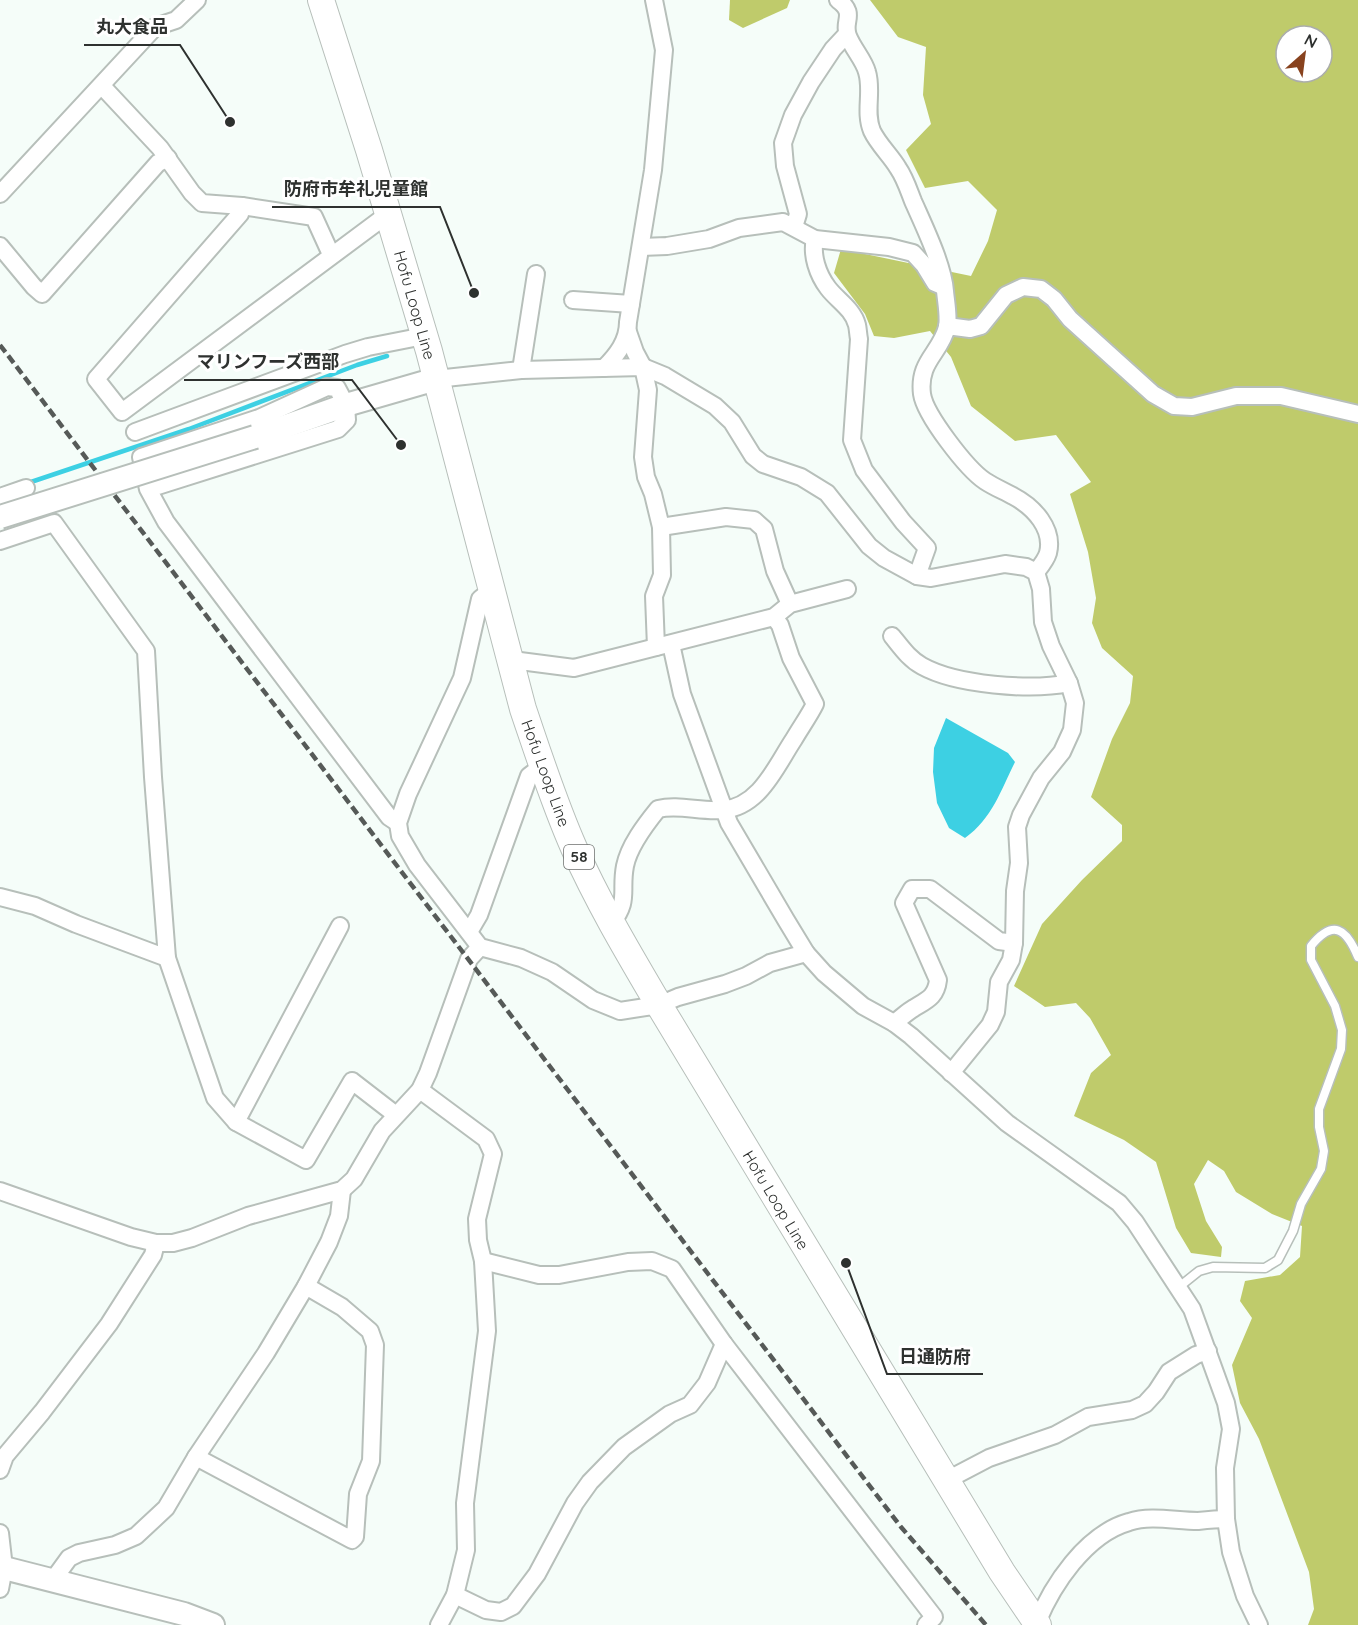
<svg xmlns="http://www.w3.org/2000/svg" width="1358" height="1625" viewBox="0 0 1358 1625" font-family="Quicksand,'Noto Sans JP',sans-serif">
	<rect width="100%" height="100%" fill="#f5fdf9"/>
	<g fill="#bfcb6b" fill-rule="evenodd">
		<polygon points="730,0 790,0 787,8 743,28 729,20"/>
		<path d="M870,0H1358V1625H1308L1314,1609L1309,1572L1259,1439L1240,1403L1232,1365L1252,1318L1240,1301L1245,1281L1280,1275L1300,1257L1302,1226L1272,1214L1236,1192L1224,1171L1208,1160L1194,1184L1206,1221L1222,1247L1221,1257L1191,1253L1176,1228L1156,1162L1124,1140L1074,1116L1091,1073L1111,1055L1090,1018L1076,1003L1045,1007L1014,986L1042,924L1082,880L1122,841V825L1091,797L1112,739L1130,703L1133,676L1102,648L1092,623L1096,598L1088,552L1070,494L1091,482L1056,435L1015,441L971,406L951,357L930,331L894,338L874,336L865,314L834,273L841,249L971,276L988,241L997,210L968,181L925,188L906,150L931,124L923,95L926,47L898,37ZM1286,36H1322V72H1286Z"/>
	</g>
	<path fill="#3dd0e3" d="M946,718L1008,753L1015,762C1001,790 992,819 965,838L949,828L937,803L933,772L934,748Z"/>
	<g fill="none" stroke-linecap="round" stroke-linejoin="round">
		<polyline stroke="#3dd0e3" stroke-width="4.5" points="28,483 189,429 357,365 387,356"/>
		<g stroke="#b7bfba" stroke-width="11">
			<path id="lane" d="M1179,1287L1199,1271L1213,1267L1265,1268L1278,1260L1293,1231L1301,1204L1321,1169L1324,1151L1319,1127V1109L1341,1049L1342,1030L1335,1006L1311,960V946C1333,919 1346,928 1358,957"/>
		</g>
		<g stroke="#b7bfba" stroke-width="20">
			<g id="street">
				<path d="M838,0C857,14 842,21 848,36C853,49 864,60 867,72C873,91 864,112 872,131C878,144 891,156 898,168C905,178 909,191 913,201C924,226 943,265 945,291C946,302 949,317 947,327C940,354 918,361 922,394C925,415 967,469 985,481C994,487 1004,491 1013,496C1034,507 1054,529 1048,553C1046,560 1040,567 1036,572"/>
				<polyline points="102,86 160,148 192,193 202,203 242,206 314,217 329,250 333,254"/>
				<polyline points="0,194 155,27 176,20 197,0"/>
				<polyline points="242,206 240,214 96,379 122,412 380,220 389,218"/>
				<polyline points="794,227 798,214 785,166 783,143 793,115 811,82 833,49 847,34"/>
				<path d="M815,239C811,255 818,275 828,288C837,300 853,309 857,325C858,329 858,334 859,339L852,440L864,470L903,522L927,548L917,576"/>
				<polyline points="0,246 34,287 42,294 158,163 168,158"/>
				<polyline points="641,247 667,246 709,239 739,228 783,222 815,239 889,247 913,253 924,265 935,283 942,286"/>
				<polyline points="573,300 631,304"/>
				<polyline points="947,326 970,329 981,326 1006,295 1023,287 1041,289 1054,299 1070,319 1153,394 1174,406 1192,407 1236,396 1281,396 1358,414"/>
				<polyline points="628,332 635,352 643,367 648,390 643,457 646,477 653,494 661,527 662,575 654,596 656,647"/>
				<path d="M604,368C617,355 628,341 628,322L653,170L664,50L654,0"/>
				<polyline points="521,370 536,274"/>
				<polyline points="436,379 521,370 643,367 665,376 715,406 732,422 753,456 763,464 801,477 827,493 869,546 884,558 917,576 931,578 1005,564 1026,567 1036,572 1041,589 1043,622 1051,646 1069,683 1075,703 1072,730 1062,752 1041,778 1021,815 1017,827 1019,863 1015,891 1014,943 1011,960 999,982 996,1012 990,1025 951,1073"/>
				<polyline points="135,432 345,354 368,347 424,336"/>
				<polyline points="148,489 338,429 347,420 346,405 337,388 327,387 259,418 141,457 148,489 166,522 389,817 398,823"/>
				<polyline points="0,497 26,488"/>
				<polyline points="661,527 726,517 754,520 764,529 775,571 790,604"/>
				<polyline points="0,541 54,523 146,651 153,777 167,958 215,1098 236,1122 306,1160 352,1081 396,1115"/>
				<polyline points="490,591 480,599 462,678 408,794 398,823 400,836 417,865 480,947 521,958 552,972 593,1000 620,1011 659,1005 678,997 725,984 746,976 770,963 806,953"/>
				<path d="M892,636C901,647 909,659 922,666C956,685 1031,691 1069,683"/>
				<polyline points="671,644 682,694 729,823 786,920 806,953 824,973 863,1006 894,1023 911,1036 1007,1123 1119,1203 1135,1222 1192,1309 1226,1403 1231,1429 1225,1468 1226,1519 1231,1552 1245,1596 1259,1625"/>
				<polyline points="511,664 520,661 574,668 774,617 790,604 847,589"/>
				<polyline points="0,897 35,906 76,924 167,958"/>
				<path d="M611,924C630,900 620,892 625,866C629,846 645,825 658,809C679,804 700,812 722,810C760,807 776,766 794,739C801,727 809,716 815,704L791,658L780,625L774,617"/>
				<polyline points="469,932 479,915 529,776 542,766"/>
				<path d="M894,1023C901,1018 907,1012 914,1008C927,1000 936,997 938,980L904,903L912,889H930L999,941L1014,943"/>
				<polyline points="420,1090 486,1139 493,1154 477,1219 478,1240 483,1261 487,1331 465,1503 466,1550 455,1595 439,1625"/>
				<polyline points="236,1122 340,926"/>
				<polyline points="0,1191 131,1237 156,1243 173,1243 192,1238 248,1216 342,1190 354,1179 382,1131 420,1090 428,1073 469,959 480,947"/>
				<polyline points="483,1261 539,1275 559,1275 628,1262 652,1261 672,1269 724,1344 934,1617 926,1625"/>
				<polyline points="196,1457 352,1540 355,1537 358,1494 371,1461 375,1345 370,1331 342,1307 306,1286"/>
				<polyline points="0,1470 5,1456 42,1412 109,1324 153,1255 156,1243"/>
				<polyline points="947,1480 989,1458 1055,1435 1088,1417 1132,1410 1145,1404 1156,1392 1169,1372 1196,1355 1208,1351"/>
				<polyline points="0,1533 4,1568 0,1589"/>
				<polyline points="53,1580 69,1558 79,1553 115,1545 136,1536 166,1508 196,1457 266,1353 306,1286 329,1242 339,1216 342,1190"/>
				<polyline points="455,1595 486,1610 501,1612 513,1606 537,1574 575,1503 590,1482 624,1447 670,1414 690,1405 707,1383 724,1344"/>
				<path d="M1036,1625C1052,1585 1086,1534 1129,1522C1151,1515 1175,1521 1198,1521C1207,1520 1216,1519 1226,1519"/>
			</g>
		</g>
		<g stroke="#b7bfba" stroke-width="26">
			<g id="secondary">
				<polyline points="255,437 346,405 436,379"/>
				<polyline points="0,1567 184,1614 213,1625"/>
			</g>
		</g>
		<g stroke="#b7bfba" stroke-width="28">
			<path id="primary" d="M321,0L369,150L429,351L523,709C539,756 554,803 574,848C598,902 629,954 659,1005L1002,1572L1038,1625"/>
		</g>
		<use href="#lane" stroke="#fff" stroke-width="8"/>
		<use href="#street" stroke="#fff" stroke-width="16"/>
		<use href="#secondary" stroke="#fff" stroke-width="22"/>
		<use href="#primary" stroke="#fff" stroke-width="26"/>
		<polyline stroke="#565a58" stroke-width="4.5" stroke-dasharray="9 4.5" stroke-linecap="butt" points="0,345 901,1527 986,1625"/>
		<g stroke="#b7bfba" stroke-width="26" stroke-linecap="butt">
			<polyline id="secondary-bridge" points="0,517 255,437"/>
		</g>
		<use href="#secondary-bridge" stroke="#fff" stroke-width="22"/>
	</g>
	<g text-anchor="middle" stroke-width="6" stroke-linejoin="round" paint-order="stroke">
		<rect fill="#fff" stroke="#6d6f6d" stroke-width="1.5" x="564" y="845" width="30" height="24" rx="4.5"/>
		<g font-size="15" font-weight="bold" fill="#2e312f">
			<text x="579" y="862">58</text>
		</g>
		<g font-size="16" fill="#2e312f" stroke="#fff">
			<text transform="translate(415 305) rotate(74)" y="6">Hofu Loop Line</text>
			<text transform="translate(546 773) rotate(70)" y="6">Hofu Loop Line</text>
			<text transform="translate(776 1200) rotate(59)" y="6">Hofu Loop Line</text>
		</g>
	</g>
	<path fill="none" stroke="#2e312f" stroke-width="2" d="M230 122L180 45H84M474 293L440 207H272M401 445L352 380H184M846 1263L887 1374H983"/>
	<g fill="#2e312f" stroke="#fff" stroke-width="2">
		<circle cx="230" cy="122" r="6"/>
		<circle cx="474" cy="293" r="6"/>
		<circle cx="401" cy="445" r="6"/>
		<circle cx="846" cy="1263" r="6"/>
	</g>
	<g font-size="18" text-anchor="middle" font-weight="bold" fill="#2e312f" stroke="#fff" stroke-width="6" stroke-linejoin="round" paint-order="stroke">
		<text x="132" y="33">丸大食品</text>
		<text x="356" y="195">防府市牟礼児童館</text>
		<text x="268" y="368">マリンフーズ西部</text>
		<text x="935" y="1363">日通防府</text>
	</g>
	<g transform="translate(1304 54) rotate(28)"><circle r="28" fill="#ffffff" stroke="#abadac" stroke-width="1.5"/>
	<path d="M0-4.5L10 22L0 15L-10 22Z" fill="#88421e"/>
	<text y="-9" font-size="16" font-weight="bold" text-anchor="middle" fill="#2e312f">N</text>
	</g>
</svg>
